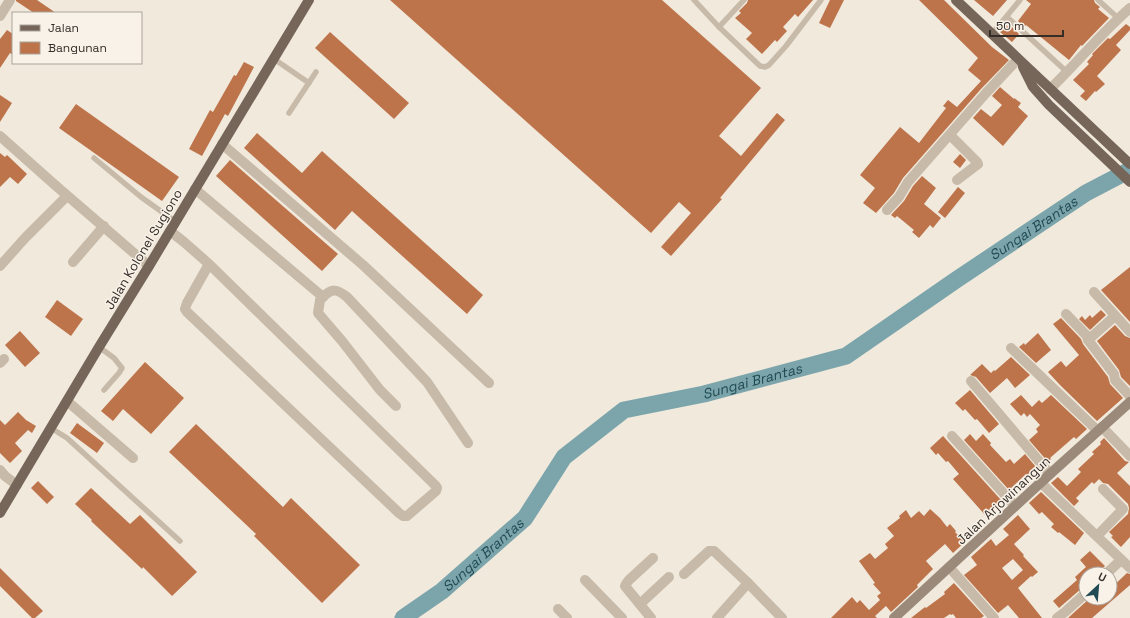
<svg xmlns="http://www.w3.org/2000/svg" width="1130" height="618" viewBox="0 0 1130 618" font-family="'Space Grotesk',sans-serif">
	<rect width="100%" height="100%" fill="#f0e9dc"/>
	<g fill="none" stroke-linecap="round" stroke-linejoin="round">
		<path stroke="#7ca4ab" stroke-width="17" id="s1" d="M403,618L442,591L525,518L564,457L624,410L704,394L846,356L956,280L1086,193L1130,170"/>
	</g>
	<g fill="#be744b" fill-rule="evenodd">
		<polygon points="16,0 37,0 56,13 34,13 16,1"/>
		<polygon points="390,0 662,0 761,88 719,136 741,156 777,113 785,120 720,198 722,199 671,256 661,247 691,213 679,202 651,233"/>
		<polygon points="748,0 813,0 798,17 795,14 783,27 787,31 777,42 775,40 762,54 746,39 752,33 735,18 741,13 739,11 747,3"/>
		<polygon points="830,0 844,0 830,28 819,23"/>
		<polygon points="919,0 944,0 992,47 1009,60 981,89 903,178 894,193 876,213 863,203 875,188 860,175 900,127 919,143 946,108 943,106 948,100 957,107 981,81 968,70 978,58"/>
		<polygon points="974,0 1007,0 993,16"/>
		<polygon points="1026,0 1094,0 1095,3 1100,7 1098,9 1109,18 1082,46 1081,45 1069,60 1026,25 1024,27 1018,21 1031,4"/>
		<polygon points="1126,24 1130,27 1130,30 1116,45 1121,50 1097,76 1105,84 1096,92 1095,91 1086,101 1080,96 1085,91 1073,80 1089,64 1087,62 1093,55 1092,54 1108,38 1110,39"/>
		<polygon points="1006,25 1011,29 1012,27 1019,34 1012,42 1000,32"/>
		<polygon points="7,30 13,34 13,55 10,53 0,68 0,39"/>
		<polygon points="330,32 409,103 394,119 315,48"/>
		<polygon points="244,62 254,67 228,116 225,114 202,156 189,149 210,110 213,112 234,75 236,76"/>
		<polygon points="1000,87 1014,99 1014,98 1021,103 1018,107 1028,116 1003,146 973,118 981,109 991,117 1002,105 992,96"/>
		<polygon points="0,95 12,103 0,122"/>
		<polygon points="76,104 179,177 162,201 59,128"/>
		<polygon points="257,133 302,173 322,151 483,295 467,314 352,211 335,230 244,148"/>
		<polygon points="0,153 5,157 7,155 27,174 18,184 10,177 0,187"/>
		<polygon points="960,154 966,160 960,168 953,162"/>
		<polygon points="230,160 338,254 322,271 216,176"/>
		<polygon points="922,176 936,188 924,204 941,218 933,228 930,225 919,238 912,232 914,230 897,216 895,218 891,215 904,201 913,186"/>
		<polygon points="958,187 965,193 945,218 938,212"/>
		<polygon points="1130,267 1130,322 1101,290"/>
		<polygon points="57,300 83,319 71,336 45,317"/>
		<polygon points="1101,310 1106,315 1090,330 1079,319 1082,316 1085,320 1090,315 1092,318"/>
		<polygon points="1061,318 1081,339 1083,344 1108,377 1110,384 1123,398 1097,421 1060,385 1048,372 1061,361 1066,367 1079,355 1053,324"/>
		<polygon points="1115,325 1125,336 1130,338 1130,386 1121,377 1119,370 1097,341"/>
		<polygon points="20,331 40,353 25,367 5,345"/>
		<polygon points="1038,333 1051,350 1036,363 1019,347 1024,343 1025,345"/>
		<polygon points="1011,357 1030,375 1015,388 1007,378 990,393 976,377 970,375 982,364 991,373 994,370 995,371"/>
		<polygon points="145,362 184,398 151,434 123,409 113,421 101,411"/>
		<polygon points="970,390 999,424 989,433 977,419 975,420 965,409 963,411 955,403"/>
		<polygon points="1021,395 1032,407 1039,400 1042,403 1051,395 1087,429 1076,439 1074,437 1050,458 1051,459 1048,462 1029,440 1038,432 1036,429 1040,425 1030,414 1027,417 1024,413 1021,416 1010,404"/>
		<polygon points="18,412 26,420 36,426 32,433 28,430 15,443 22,451 10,463 0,453 0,420 5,425"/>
		<polygon points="77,423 104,443 97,453 70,433"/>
		<polygon points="196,424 283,507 291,498 360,565 322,603 254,536 256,534 169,452"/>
		<polygon points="970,434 976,441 983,434 991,443 990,445 1006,462 1010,459 1014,464 1025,454 1036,467 1027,475 1026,474 1009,490 964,440"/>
		<polygon points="943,436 1001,500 994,506 996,508 986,516 953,479 959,474 948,461 946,462 938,453 936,455 930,448"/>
		<polygon points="1104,438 1125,461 1129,462 1117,473 1130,486 1130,537 1121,547 1111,537 1113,536 1109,532 1128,514 1129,508 1128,504 1108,484 1103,483 1099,479 1094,484 1092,482 1076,498 1079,501 1074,506 1051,483 1058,477 1067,486 1081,472 1078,469 1094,454 1092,452 1101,444 1100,442"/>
		<polygon points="38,481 54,497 47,504 31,488"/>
		<polygon points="91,488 130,524 140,515 197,572 172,596 143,567 142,569 91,521 92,520 75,504"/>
		<polygon points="1041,492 1084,533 1075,545 1059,532 1058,533 1051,527 1054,524 1042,512 1039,514 1029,503"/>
		<polygon points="930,509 940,518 947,527 950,524 956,531 955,532 965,542 953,553 945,544 927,560 926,561 933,569 917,585 918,587 891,612 886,606 875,616 877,618 831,618 852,597 857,603 860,600 869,610 880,600 877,596 881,593 873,584 875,583 859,561 870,553 875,559 888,548 885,544 894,536 887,528 900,518 899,516 906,510 911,518 919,511 924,516"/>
		<path d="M1018,515L1030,529L1014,544L1024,555L1023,556L1038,572L1032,577L1031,576L1018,588L1042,618H1019L1008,605L998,613L964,575L977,565L971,557L991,539L996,546L1009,535L1003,529ZM1013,559L1023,570L1012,580L1002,568Z"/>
		<polygon points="1090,551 1105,566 1096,574 1086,574 1086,587 1084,587 1083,586 1081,587 1082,588 1059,608 1053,601 1077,580 1075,577 1086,567 1080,560"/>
		<polygon points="0,568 43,611 35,618 32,618 0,586"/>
		<polygon points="1127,573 1130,574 1130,585 1092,618 1068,618 1090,598 1110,598 1110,589"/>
		<polygon points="954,583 984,616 981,618 956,618 953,614 951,615 950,614 944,618 911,618 925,607 926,608 945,594 944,592"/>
	</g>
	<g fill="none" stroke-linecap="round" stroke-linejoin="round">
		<g stroke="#c8baa8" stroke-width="5.5">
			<polyline points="694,0 719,27 744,0"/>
			<polyline points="1098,0 1118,18"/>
			<polyline points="1007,17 1067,72"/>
			<polyline points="719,27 760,66 765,67 769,65 786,46 821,0"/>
			<polyline points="992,34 1020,0"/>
			<polyline points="274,59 309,83"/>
			<polyline points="289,113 316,72"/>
			<polyline points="94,158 141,197 176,222"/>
			<polyline points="99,347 114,358 122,368 119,373 104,390"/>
			<polyline points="51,428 67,438 180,541"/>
		</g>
		<g stroke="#c8baa8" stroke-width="10">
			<polyline points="0,16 10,0"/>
			<path d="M1050,89C1077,63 1101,33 1130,8"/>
			<polyline points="950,135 977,162 978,164 957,180"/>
			<polyline points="0,136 55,185 149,266"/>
			<polyline points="222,144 363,265 489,383"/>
			<path d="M195,189L323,297C332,288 337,289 347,297L427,382L468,443"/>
			<polyline points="887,210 899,197 908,182 986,93 1018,59"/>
			<polyline points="170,231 184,242 209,264 436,486 437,488 436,491 407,516 403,516 399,513 187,312 185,309 187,303 209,264"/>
			<polyline points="73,262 104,226"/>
			<polyline points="0,266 25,238 67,196"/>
			<polyline points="1094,292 1130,332"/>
			<polyline points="323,297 320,300 318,313 342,341 380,390 396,406"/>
			<polyline points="1066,314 1087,336 1088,340 1114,374 1115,380 1130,396"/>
			<polyline points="1088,340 1115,316"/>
			<polyline points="1011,348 1098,431"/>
			<polyline points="0,363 4,359"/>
			<polyline points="971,381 1050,474"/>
			<polyline points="67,401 133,458"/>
			<polyline points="1102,427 1130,456"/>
			<polyline points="952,436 1015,506"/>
			<polyline points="0,470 5,476 17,485"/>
			<polyline points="1040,482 1130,568"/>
			<polyline points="1097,536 1123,509 1103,489"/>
			<polyline points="949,567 994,618"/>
			<polyline points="684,574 709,551 714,551 748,583 782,618"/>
			<polyline points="1106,574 1121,560"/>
			<polyline points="585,580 622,618"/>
			<polyline points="640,604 669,577"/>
			<polyline points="558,609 567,618"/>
			<polyline points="651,618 625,586 626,584 629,580 653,558"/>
			<polyline points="717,618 748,583"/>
			<polyline points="1057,618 1065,612 1086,593"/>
		</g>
		<polyline stroke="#9b8a7a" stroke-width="10" points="894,618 1050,474 1130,402"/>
		<g stroke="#76665a" stroke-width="10">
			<polyline points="956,0 1130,164"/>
			<polyline points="1023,67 1033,87 1049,105 1130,182"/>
			<polyline points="0,513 99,347 149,266 309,0"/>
		</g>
	</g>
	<g text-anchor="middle" stroke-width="3" stroke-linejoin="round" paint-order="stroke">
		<g font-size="13" fill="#352d28" stroke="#f8f2e8">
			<text transform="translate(143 249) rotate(-59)" y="5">Jalan Kolonel Sugiono</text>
			<text transform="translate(1003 500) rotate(-43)" y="5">Jalan Arjowinangun</text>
		</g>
		<g font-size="14" font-style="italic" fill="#204b54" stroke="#f8f2e8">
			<text dy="5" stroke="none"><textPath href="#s1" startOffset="762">Sungai Brantas</textPath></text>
			<text dy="5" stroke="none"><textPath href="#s1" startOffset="438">Sungai Brantas</textPath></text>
			<text dy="5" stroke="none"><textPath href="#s1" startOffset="102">Sungai Brantas</textPath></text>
		</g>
	</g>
	<rect x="12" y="12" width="130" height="52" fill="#f8f2e8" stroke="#aaa39b"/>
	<rect x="20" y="25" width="20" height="6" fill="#76665a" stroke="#aaa39b"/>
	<text x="48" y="32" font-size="12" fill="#352d28">Jalan</text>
	<rect x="20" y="42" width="20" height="12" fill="#be744b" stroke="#aaa39b"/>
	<text x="48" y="52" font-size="12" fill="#352d28">Bangunan</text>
	<g transform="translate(1098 586) rotate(26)"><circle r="19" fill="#f8f2e8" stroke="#aaa39b"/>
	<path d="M0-3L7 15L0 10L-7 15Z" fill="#204b54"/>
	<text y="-6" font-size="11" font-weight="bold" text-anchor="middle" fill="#352d28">U</text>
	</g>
	<path d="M990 30v6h73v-6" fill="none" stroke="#352d28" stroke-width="2"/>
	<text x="996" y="30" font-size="12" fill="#352d28" stroke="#f8f2e8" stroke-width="3" paint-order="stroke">50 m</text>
</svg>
